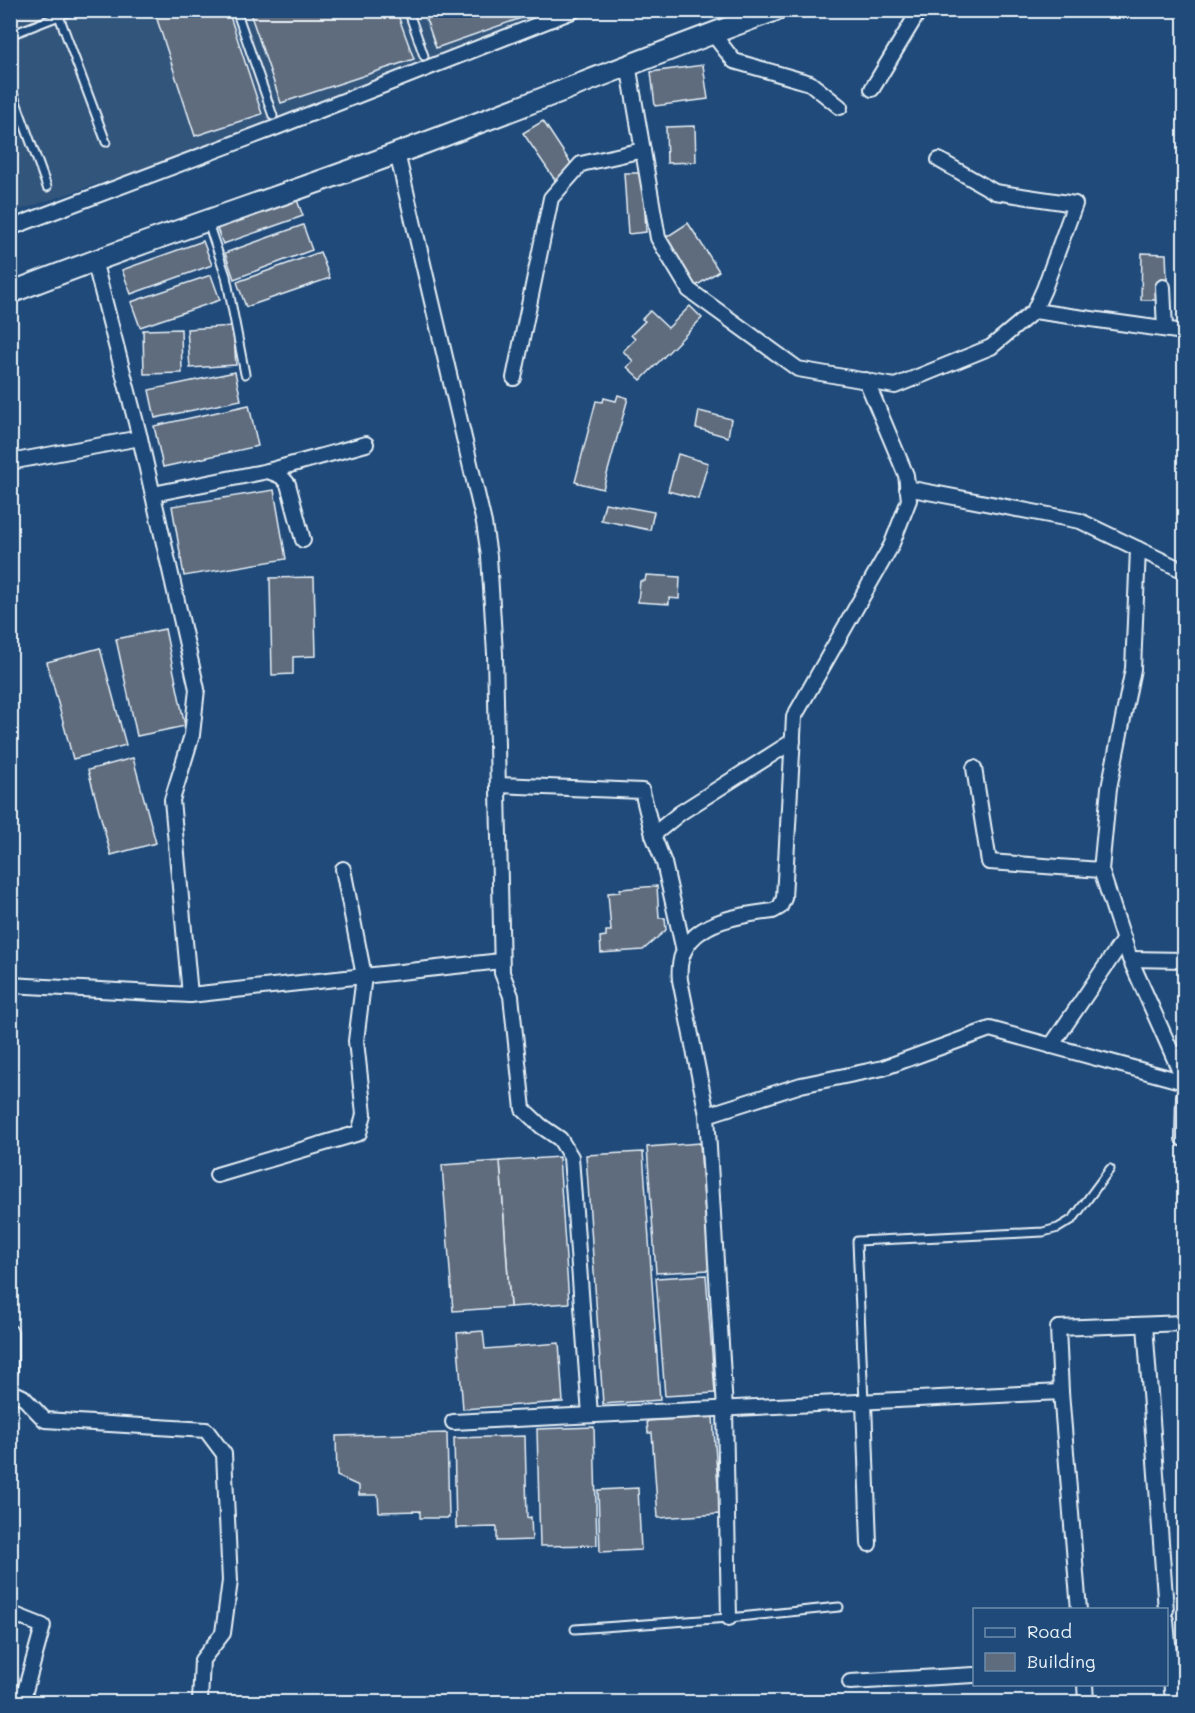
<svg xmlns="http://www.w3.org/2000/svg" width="1195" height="1713" viewBox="0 0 1195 1713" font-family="Mali,sans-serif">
	<rect width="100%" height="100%" fill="#1f4a7a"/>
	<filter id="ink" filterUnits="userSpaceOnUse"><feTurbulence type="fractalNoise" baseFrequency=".0167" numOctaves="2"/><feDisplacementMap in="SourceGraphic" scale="12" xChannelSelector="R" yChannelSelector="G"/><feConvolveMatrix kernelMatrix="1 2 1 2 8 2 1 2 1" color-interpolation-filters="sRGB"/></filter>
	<g filter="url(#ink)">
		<polygon fill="#32547b" points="10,11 585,11 276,124 11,213"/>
		<g fill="#5e6c7e" stroke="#e8f1f8" stroke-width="1.5">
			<polygon points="154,10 228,10 262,114 195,136"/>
			<polygon points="249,10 396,10 414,59 281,103"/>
			<polygon points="423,10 544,10 436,48"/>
			<polygon points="703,65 708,99 655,106 651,72"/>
			<polygon points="543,121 574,168 555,180 523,133"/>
			<polygon points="695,126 696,162 667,163 666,127"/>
			<polygon points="624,173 643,173 646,232 628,234"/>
			<polygon points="294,192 303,216 223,244 214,221"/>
			<polygon points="688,223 719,271 696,286 665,238"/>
			<polygon points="303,225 312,250 234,279 225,253"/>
			<polygon points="203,241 212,265 131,294 122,270"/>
			<polygon points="320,252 330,278 246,307 237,282"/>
			<polygon points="1142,253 1166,254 1168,300 1141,300"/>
			<polygon points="211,275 220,300 140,327 131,302"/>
			<polygon points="690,306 702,318 641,380 627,367 633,361 623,351 635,339 631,335 645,321 642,319 650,311 668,328"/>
			<polygon points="233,326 236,365 190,368 187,329"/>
			<polygon points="181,329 182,373 144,374 143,330"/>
			<polygon points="235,372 241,400 155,418 149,390"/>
			<polygon points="618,395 628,398 603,489 575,482 596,401 603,402 604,398 616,401"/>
			<polygon points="249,405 258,446 163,467 154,426"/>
			<polygon points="699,411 731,419 728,437 696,428"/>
			<polygon points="678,454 708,463 698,499 668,491"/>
			<polygon points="274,490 286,559 184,576 172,506"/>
			<polygon points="605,503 654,512 650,530 601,520"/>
			<polygon points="646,575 680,577 679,599 669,598 669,604 638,602 640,581 645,581"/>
			<polygon points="314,577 316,656 293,657 293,674 272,675 270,578"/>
			<polygon points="165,629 185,726 137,736 116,639"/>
			<polygon points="100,648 126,745 73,759 47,662"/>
			<polygon points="133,758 156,843 111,855 88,770"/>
			<polygon points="657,886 659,918 665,918 666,930 643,950 601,953 600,937 606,936 606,931 611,931 608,893 620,892 620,889"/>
			<polygon points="700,1143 709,1270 656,1273 647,1147"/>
			<polygon points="643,1152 660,1400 603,1404 586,1155"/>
			<polygon points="559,1157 569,1303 510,1307 500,1161"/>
			<polygon points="500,1161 510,1307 453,1311 442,1165"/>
			<polygon points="706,1275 715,1393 665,1396 656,1278"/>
			<polygon points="483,1331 485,1349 559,1343 563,1402 463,1409 457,1333"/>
			<polygon points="713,1417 720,1514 658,1518 652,1433 648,1433 647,1421"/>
			<polygon points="594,1427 597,1545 540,1546 537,1429"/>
			<polygon points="447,1433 449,1518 420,1518 420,1511 379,1512 378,1495 359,1495 359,1486 337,1476 336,1436"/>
			<polygon points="525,1436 527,1518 531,1517 532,1540 497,1541 497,1527 456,1528 454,1438"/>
			<polygon points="638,1488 641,1550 600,1552 598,1490"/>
		</g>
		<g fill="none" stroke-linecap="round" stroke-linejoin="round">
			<g stroke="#e8f1f8" stroke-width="11">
				<g id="lane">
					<polyline points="57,10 59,16 74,10"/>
					<polyline points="236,10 273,116"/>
					<polyline points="408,10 424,56"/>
					<polyline points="10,35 59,16 106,142"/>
					<polyline points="10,85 47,187"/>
					<polyline points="208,223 226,276 245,374"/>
					<polyline points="864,1402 857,1241 1043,1232 1058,1228 1073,1219 1110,1169"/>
					<polyline points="575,1629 729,1618 839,1607"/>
				</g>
			</g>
			<g stroke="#e8f1f8" stroke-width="18">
				<g id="street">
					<polyline points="713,34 734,61 810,83 840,107"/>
					<polyline points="628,64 658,238 689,290 798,369 895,386 991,347 1034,311 1044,289 1075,204 995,192 939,160"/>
					<polyline points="872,89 916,16 917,10"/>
					<polyline points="397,153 484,523 489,556 495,654 502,973 511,996 523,1109 541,1126 560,1139 571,1157 590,1415"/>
					<polyline points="10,228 272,129 575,10"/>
					<polyline points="94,260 140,438 197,689 192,735 172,800 190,995 501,961"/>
					<polyline points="1163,287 1165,329"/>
					<polyline points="1034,311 1184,332"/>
					<polyline points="514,378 551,198 581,164 643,150"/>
					<polyline points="10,462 140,438"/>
					<polyline points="268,471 281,476 288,484 303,540"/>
					<polyline points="907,488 1080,521 1184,571"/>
					<polyline points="153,494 268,471 366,444"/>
					<polyline points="1138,549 1133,669 1109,788 1101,870 1130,959 1184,1080"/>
					<polyline points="974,768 989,862 1101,870"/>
					<polyline points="498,785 642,791 653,835"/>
					<polyline points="684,951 664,863 653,835 680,813 793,741"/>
					<polyline points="1130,959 1184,960"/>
					<polyline points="10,985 190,995"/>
					<polyline points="1051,1046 1124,939"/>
					<polyline points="1184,1095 1183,1139 1184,1139"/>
					<path d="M707,1115L680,980C674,925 731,916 773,911L780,907L784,898L794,717L891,546L909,500L906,475L866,380"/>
					<polyline points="217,1175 359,1133 364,1114 356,1041 364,976 343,869"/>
					<polyline points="1145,1325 1166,1610"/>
					<polyline points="10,1332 10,1372"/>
					<polyline points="10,1391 23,1397 45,1420 206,1430 224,1454 230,1581 223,1633 202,1660 200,1702"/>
					<polyline points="1061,1392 1058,1328 1184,1323"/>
					<polyline points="864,1402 869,1544"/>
					<polyline points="453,1422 1061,1392 1079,1610"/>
					<polyline points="10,1613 43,1626 22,1702"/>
					<polyline points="729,1618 725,1409 707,1115 801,1085 883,1068 990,1029 1184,1082"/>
					<polyline points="1166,1620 1173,1702"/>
					<polyline points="850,1682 974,1675"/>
					<polyline points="1085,1684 1086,1702"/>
				</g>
			</g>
			<g stroke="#e8f1f8" stroke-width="24">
				<path id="secondary" d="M10,293C138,242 269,201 398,153C525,106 650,56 776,10"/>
			</g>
			<use href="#lane" stroke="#1f4a7a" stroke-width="7"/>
			<use href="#street" stroke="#1f4a7a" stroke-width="14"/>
			<use href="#secondary" stroke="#1f4a7a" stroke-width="20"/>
		</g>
	</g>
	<rect width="1195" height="1713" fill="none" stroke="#1f4a7a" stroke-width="36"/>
	<rect x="18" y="18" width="1159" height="1677" fill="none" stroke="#e8f1f8" stroke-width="2" filter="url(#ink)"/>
	<rect x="973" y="1608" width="195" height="78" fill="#1f4a7a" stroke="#6f8dac" stroke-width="1.5"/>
	<rect x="985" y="1628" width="30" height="9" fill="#1f4a7a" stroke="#6f8dac" stroke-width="1.5"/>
	<text x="1027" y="1638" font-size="18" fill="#e8f1f8">Road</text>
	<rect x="985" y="1653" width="30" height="18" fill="#5e6c7e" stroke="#6f8dac" stroke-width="1.5"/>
	<text x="1027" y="1668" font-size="18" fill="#e8f1f8">Building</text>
</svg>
